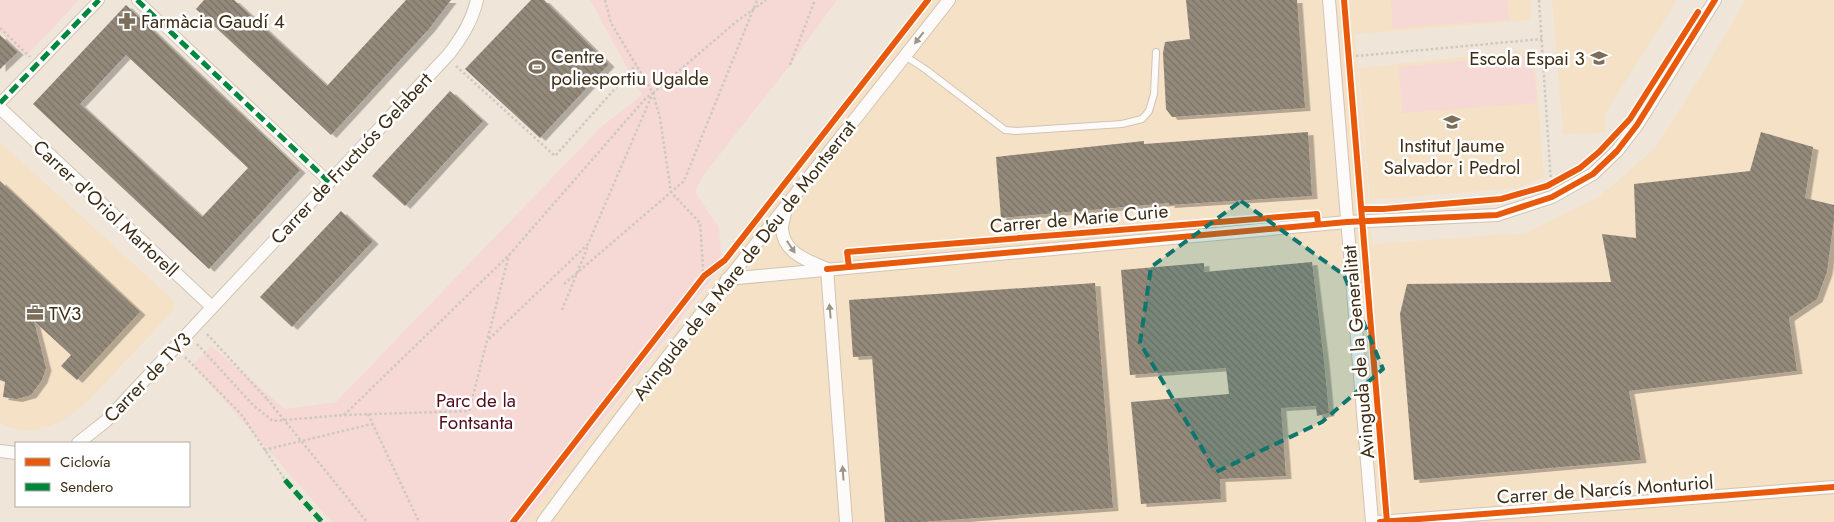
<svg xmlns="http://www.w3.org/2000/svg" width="1834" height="522" viewBox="0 0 1834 522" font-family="Jost,sans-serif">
	<defs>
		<pattern id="building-back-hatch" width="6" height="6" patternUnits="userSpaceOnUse" patternTransform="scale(1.25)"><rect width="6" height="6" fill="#948a7c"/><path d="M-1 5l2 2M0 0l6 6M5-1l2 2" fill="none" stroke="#7a7164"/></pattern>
		<filter id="shadow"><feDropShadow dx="5.5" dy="3" stdDeviation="0" flood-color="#0004"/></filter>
	</defs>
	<rect width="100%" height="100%" fill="#efe6d9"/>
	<g fill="#f5e1c6">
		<polygon points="934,0 1530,0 1531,20 1355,34 1372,244 1525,233 1599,197 1655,148 1699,79 1746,0 1834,0 1834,522 525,522"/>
		<polygon points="1552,0 1677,0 1604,115 1606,132 1563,135"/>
		<polygon points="1534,50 1544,177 1517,188 1370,200 1359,68"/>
		<polygon points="0,142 174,301 174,310 84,405 61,422 31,431 12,428 0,423"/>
	</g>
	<g fill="#f6d8d4">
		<polygon points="0,0 79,0 26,56 0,32"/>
		<polygon points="590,0 837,0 790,65 702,177 695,192 719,228 722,265 525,522 332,522 193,365 211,346 285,409 336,402 601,127 642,95"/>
		<polygon points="1391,0 1507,0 1509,20 1393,28"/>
		<polygon points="1533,55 1537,103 1402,113 1399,67"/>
	</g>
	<g fill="url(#building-back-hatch)" fill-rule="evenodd" filter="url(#shadow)">
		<polygon points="204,0 234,0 327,86 406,0 451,0 429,29 331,135 196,9"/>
		<polygon points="531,0 544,0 609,64 540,138 465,69"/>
		<polygon points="1186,0 1297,0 1305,108 1172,117 1166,109 1163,53 1165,42 1190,39"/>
		<path d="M126,5L300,170L209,269L33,104ZM126,55L248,168L202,217L80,104Z"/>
		<polygon points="0,35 18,52 0,69"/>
		<polygon points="450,91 483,121 405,206 372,176"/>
		<polygon points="1308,132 1312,196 1169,205 1169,203 1001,218 996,157 1144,141 1144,144"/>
		<polygon points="1761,132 1813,147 1805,198 1834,205 1834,219 1827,272 1817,299 1789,318 1797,371 1629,391 1641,460 1414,480 1400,314 1407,284 1611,282 1602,234 1636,238 1634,184 1750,171"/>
		<polygon points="0,181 140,312 77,380 61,366 71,355 34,321 46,368 42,380 31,395 17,399 3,397 5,382 0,380"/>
		<polygon points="341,211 373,241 292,327 260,297"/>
		<polygon points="1312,262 1324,361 1329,413 1317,416 1316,406 1281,408 1286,476 1220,479 1221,499 1141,504 1131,402 1229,394 1226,368 1130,375 1121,270 1204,263 1204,272"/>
		<polygon points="1095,283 1113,508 922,522 885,522 872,356 853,357 849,300"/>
	</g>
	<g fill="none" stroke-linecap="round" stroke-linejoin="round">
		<g stroke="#d1c4b3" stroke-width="8">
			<polyline id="service" points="905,56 925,69 1005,130 1016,131 1122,124 1142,119 1149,111 1154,94 1156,52"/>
		</g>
		<g stroke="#d1c4b3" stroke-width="12">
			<g id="pedestrian">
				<polyline points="137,0 329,182"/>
				<polyline points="0,103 99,0"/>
			</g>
		</g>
		<g stroke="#d1c4b3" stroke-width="14">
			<g id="minor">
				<polyline points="1329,0 1372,522"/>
				<polyline points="0,108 212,307"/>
				<path d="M786,209C785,215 782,223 782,229C784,253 806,260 825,268"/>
				<polyline points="827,269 846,522"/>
				<polyline points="727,279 1347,222 1497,215 1552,197 1593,174 1617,151 1637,125 1715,0"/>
				<path d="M78,443L106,421L449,54C462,37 472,21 477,0"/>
				<polyline points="0,451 16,453"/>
				<path d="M543,522C673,344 813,174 949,0"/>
				<polyline points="1379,522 1834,487"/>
			</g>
		</g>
		<g stroke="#cec8c2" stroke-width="2.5" stroke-dasharray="2.5 2.5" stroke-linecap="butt">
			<polyline points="605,0 611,23 653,93 736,22 766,0"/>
			<polyline points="1539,0 1551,183"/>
			<polyline points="0,28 30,57"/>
			<polyline points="1346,57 1542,39"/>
			<polyline points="790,65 815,0"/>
			<polyline points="456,66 555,156 636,65"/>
			<polyline points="564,284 684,181 757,0"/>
			<polyline points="562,310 588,246"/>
			<polyline points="207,334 267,399"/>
			<polyline points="489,339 588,244 652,95"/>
			<polyline points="197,344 254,406 273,421 344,415 469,411 509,255"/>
			<polyline points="185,357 241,414 285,480"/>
			<polyline points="368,414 419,522"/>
			<polyline points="344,415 509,255 646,98 653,93"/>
			<polyline points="264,450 372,424"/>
			<polyline points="333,480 367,522"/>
			<polyline points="516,522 704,281 700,223 671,192 660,118 653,93"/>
		</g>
		<use href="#service" stroke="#fdfbf9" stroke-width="6"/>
		<use href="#pedestrian" stroke="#fdfbf9" stroke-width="10"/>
		<use href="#minor" stroke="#fdfbf9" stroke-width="12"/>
		<polyline stroke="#cec8c2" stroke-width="2.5" stroke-dasharray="2.5 2.5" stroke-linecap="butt" points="267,399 333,480"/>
		<g stroke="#00873e" stroke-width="5" stroke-dasharray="10 5" stroke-linecap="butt">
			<polyline points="137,0 329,182"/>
			<polyline points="0,103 99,0"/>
			<polyline points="285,480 322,522"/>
		</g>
		<g stroke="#fff" stroke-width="9">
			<g id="cycleway">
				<polyline points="1344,0 1387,522"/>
				<polyline points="1362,209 1383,209 1501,199 1547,186 1580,168 1599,152 1630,119 1698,12"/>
				<polyline points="849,267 847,252 1317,214 1318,224"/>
				<polyline points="827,269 1347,222 1497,215 1552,197 1593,174 1617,151 1637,125 1715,0"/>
				<polyline points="513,522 704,276 725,260 928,0"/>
				<polyline points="1380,522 1834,487"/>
			</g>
		</g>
		<use href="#cycleway" stroke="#e8590c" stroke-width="6"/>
	</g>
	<defs><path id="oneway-solid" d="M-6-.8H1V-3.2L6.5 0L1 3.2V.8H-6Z" transform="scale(1.25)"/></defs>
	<g fill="#9e9487">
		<use href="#oneway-solid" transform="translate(919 38) rotate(128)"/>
		<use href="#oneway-solid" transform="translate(791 247) rotate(56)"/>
		<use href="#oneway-solid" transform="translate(830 311) rotate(-95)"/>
		<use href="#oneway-solid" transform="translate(843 473) rotate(-94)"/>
	</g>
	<path fill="#0f766e" fill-opacity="0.2" stroke="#0f766e" stroke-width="4" stroke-dasharray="10 6" stroke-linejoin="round" d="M1241,201L1344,275L1383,369L1322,422L1216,472L1140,343L1151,267Z"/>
	<defs>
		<g id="pharmacy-bare" transform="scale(1.35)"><path d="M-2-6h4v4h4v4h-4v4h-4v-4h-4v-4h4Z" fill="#7c6e5a" stroke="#fff" stroke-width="2.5" paint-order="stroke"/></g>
		<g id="school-bare" transform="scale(1.35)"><path d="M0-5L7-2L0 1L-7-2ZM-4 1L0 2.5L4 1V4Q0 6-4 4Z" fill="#7c6e5a" stroke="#fff" stroke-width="2.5" paint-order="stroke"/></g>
		<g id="stadium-bare" transform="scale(1.35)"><path d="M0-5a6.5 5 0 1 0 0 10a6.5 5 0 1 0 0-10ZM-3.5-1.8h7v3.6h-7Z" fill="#7c6e5a" stroke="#fff" stroke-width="2.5" paint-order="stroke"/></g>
		<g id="office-bare" transform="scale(1.35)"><path d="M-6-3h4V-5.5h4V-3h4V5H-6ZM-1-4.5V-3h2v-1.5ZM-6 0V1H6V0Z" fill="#7c6e5a" stroke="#fff" stroke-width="2.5" paint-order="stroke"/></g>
	</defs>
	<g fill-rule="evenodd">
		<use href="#pharmacy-bare" x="127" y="21"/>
		<use href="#school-bare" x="1599" y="58"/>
		<use href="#stadium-bare" x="537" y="67"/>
		<use href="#school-bare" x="1452" y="122"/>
		<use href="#office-bare" x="35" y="313"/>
	</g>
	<g text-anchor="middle" stroke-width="5" stroke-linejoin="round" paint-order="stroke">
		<g font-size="19" fill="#3e2d15" stroke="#fff" text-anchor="start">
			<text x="141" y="28">Farmàcia Gaudí 4</text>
			<text x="551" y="63">Centre<tspan x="551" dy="22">poliesportiu Ugalde</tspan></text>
			<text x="1585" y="65" text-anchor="end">Escola Espai 3</text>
			<text x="1452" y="152" text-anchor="middle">Institut Jaume<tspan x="1452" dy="22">Salvador i Pedrol</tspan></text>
			<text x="49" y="320">TV3</text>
		</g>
		<g font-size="19" fill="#3e2d15" stroke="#fff">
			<text transform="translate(351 158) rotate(-47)" y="7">Carrer de Fructuós Gelabert</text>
			<text transform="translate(106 208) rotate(43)" y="7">Carrer d'Oriol Martorell</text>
			<text transform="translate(1079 218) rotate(-5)" y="7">Carrer de Marie Curie</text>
			<text transform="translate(744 260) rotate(-52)" y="7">Avinguda de la Mare de Déu de Montserrat</text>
			<text transform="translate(1358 352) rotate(-95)" y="7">Avinguda de la Generalitat</text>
			<text transform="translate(147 377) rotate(-46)" y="7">Carrer de TV3</text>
			<text transform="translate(1605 489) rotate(-4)" y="7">Carrer de Narcís Monturiol</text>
		</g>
		<g font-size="19" fill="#510e1c" stroke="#fff">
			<text x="476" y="407">Parc de la<tspan x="476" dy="22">Fontsanta</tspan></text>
		</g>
	</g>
	<rect x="15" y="442" width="175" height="65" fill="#ffffff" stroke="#b2aba1"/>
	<rect x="25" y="458" width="25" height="8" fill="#e8590c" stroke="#b2aba1"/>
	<text x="60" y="467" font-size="15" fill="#3e2d15">Ciclovía</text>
	<rect x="25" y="483" width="25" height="8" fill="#00873e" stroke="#b2aba1"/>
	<text x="60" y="492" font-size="15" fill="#3e2d15">Sendero</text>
</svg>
